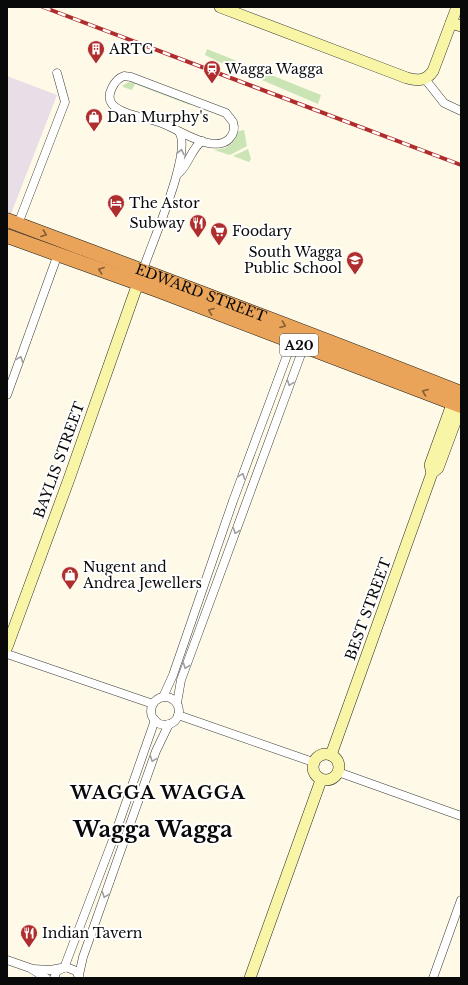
<svg xmlns="http://www.w3.org/2000/svg" width="468" height="985" viewBox="0 0 468 985" font-family="'Libre Baskerville',serif">
	<rect width="100%" height="100%" fill="#fefae7"/>
	<polygon fill="#e8dee8" points="7,76 57,95 11,214 7,212"/>
	<g fill="#cbe4b5">
		<polygon points="207,49 321,95 318,104 217,61 205,55"/>
		<polygon points="136,82 191,102 190,105 135,84 132,90 123,87 123,85 130,82 135,83"/>
		<polygon points="244,130 247,146 230,155 214,150 225,148 232,143 239,131"/>
		<polygon points="248,149 251,159 249,162 233,156"/>
	</g>
	<g fill="none" stroke-linecap="round" stroke-linejoin="round">
		<g stroke="#3c3c3c" stroke-width="9">
			<g id="street">
				<path d="M124,76L131,77L226,113L233,122C235,128 234,134 229,139C214,154 179,130 164,124C150,118 121,115 112,104C105,95 115,79 124,76Z"/>
				<polyline points="425,79 444,103 461,111"/>
				<path d="M179,173C189,164 191,149 202,141"/>
				<polyline points="18,224 65,102 57,73"/>
				<path d="M143,270C151,244 193,152 179,132"/>
				<polyline points="7,395 58,254"/>
				<polyline points="7,654 153,704"/>
				<polyline points="163,697 173,675 233,501 292,342"/>
				<circle cx="165" cy="711" r="14"/>
				<polyline points="177,703 181,680 304,346"/>
				<polyline points="178,715 313,762"/>
				<polyline points="338,772 461,816"/>
				<polyline points="7,960 30,968 46,978"/>
				<polyline points="64,968 114,837 155,720"/>
				<polyline points="33,969 50,970 61,968"/>
				<polyline points="79,975 83,957 156,751 169,724"/>
				<polyline points="54,978 57,971 66,967 76,971 79,977"/>
				<polyline points="433,978 461,900"/>
			</g>
		</g>
		<g stroke="#2b2b2b" stroke-width="12">
			<g id="secondary">
				<path d="M220,7L407,78C418,81 426,81 433,71L457,7"/>
				<polyline points="451,23 461,26"/>
				<polyline points="432,473 430,465 455,396"/>
				<polyline points="7,647 69,479 138,283"/>
				<circle cx="326" cy="767" r="13"/>
				<polyline points="331,755 432,473 438,468 461,406"/>
				<polyline points="250,978 321,780"/>
			</g>
		</g>
		<g stroke="#1a1a1a" stroke-width="15">
			<g id="highway">
				<path id="s1" d="M7,220C159,277 310,333 461,393"/>
				<polyline points="7,236 157,290 461,406"/>
			</g>
		</g>
		<use href="#street" stroke="#fff" stroke-width="8"/>
		<use href="#secondary" stroke="#f9f5a6" stroke-width="11"/>
		<use href="#highway" stroke="#eaa459" stroke-width="14"/>
		<g stroke="#af2d2c" stroke-width="4">
			<polyline id="rail" points="43,7 461,165"/>
		</g>
		<use href="#rail" stroke="#fff" stroke-width="2.5" stroke-dasharray="8" stroke-linecap="butt"/>
	</g>
	<defs><path id="oneway-chevron" d="M-2-3.5L2.5 0L-2 3.5" fill="none" stroke-width="1.6" stroke-linecap="round" stroke-linejoin="round"/></defs>
	<g stroke="#9d9d9d">
		<use href="#oneway-chevron" transform="translate(181 152) rotate(-78)"/>
		<use href="#oneway-chevron" transform="translate(20 359) rotate(-70)"/>
		<use href="#oneway-chevron" transform="translate(290 383) rotate(110)"/>
		<use href="#oneway-chevron" transform="translate(242 476) rotate(-70)"/>
		<use href="#oneway-chevron" transform="translate(236 531) rotate(110)"/>
		<use href="#oneway-chevron" transform="translate(186 666) rotate(110)"/>
		<use href="#oneway-chevron" transform="translate(153 759) rotate(110)"/>
		<use href="#oneway-chevron" transform="translate(105 895) rotate(110)"/>
	</g>
	<g stroke="#855e35">
		<use href="#oneway-chevron" transform="translate(44 234) rotate(20)"/>
		<use href="#oneway-chevron" transform="translate(101 270) rotate(-160)"/>
		<use href="#oneway-chevron" transform="translate(211 311) rotate(-159)"/>
		<use href="#oneway-chevron" transform="translate(283 325) rotate(21)"/>
		<use href="#oneway-chevron" transform="translate(425 392) rotate(-159)"/>
	</g>
	<defs>
		<g id="building-pin" transform="scale(0.9)"><path d="M0 17L-7.5 6A9.5 9.5 0 1 1 7.5 6Z" fill="#af2d2c" stroke="#fff"/><path d="M-4-6H4V6H1V3H-1V6H-4ZM-2.5-4.3h1.7v1.8h-1.7ZM.8-4.3h1.7v1.8H.8ZM-2.5-1h1.7V.8h-1.7ZM.8-1h1.7V.8H.8Z" fill="#fff"/></g>
		<g id="station-pin" transform="scale(0.9)"><path d="M0 17L-7.5 6A9.5 9.5 0 1 1 7.5 6Z" fill="#af2d2c" stroke="#fff"/><path d="M-3-6H3Q5-6 5-4V2Q5 4 3 4L4.5 6H3L1.5 4h-3L-3 6H-4.5L-3 4Q-5 4-5 2V-4Q-5-6-3-6ZM-3.5-4v3h7v-3ZM-3.5 1v1.5H-2V1ZM2 1v1.5H3.5V1Z" fill="#fff"/></g>
		<g id="shop-pin" transform="scale(0.9)"><path d="M0 17L-7.5 6A9.5 9.5 0 1 1 7.5 6Z" fill="#af2d2c" stroke="#fff"/><path d="M-5-2.5h2.3a2.7 3.5 0 0 1 5.4 0H5L5.5 6h-11ZM-1.5-2.5h3a1.5 2.3 0 0 0-3 0Z" fill="#fff"/></g>
		<g id="hotel-pin" transform="scale(0.9)"><path d="M0 17L-7.5 6A9.5 9.5 0 1 1 7.5 6Z" fill="#af2d2c" stroke="#fff"/><path d="M-6-4.5h1.5V1H6V5H4.5V3h-9V5H-6ZM-4 0a1.8 1.8 0 1 1 3.6 0ZM.5 0V-2.5h3Q6-2.5 6 0Z" fill="#fff"/></g>
		<g id="restaurant-pin" transform="scale(0.9)"><path d="M0 17L-7.5 6A9.5 9.5 0 1 1 7.5 6Z" fill="#af2d2c" stroke="#fff"/><path d="M-5-6h1v4h1v-4h1v4h1v-4h1v5L-1.5 .5V6h-2V.5L-5-1ZM5-6V6H3V1.5H1.5Q1.5-4 5-6Z" fill="#fff"/></g>
		<g id="supermarket-pin" transform="scale(0.9)"><path d="M0 17L-7.5 6A9.5 9.5 0 1 1 7.5 6Z" fill="#af2d2c" stroke="#fff"/><path d="M-6-5.5h2.5l.6 2H6L4.5 2H-2.5L-4.4-4H-6ZM-1.5 3.2a1.3 1.3 0 1 0 .1 0ZM3 3.2a1.3 1.3 0 1 0 .1 0Z" fill="#fff"/></g>
		<g id="school-pin" transform="scale(0.9)"><path d="M0 17L-7.5 6A9.5 9.5 0 1 1 7.5 6Z" fill="#af2d2c" stroke="#fff"/><path d="M0-5L7-2L0 1L-7-2ZM-4 1L0 2.5L4 1V4Q0 6-4 4Z" fill="#fff"/></g>
	</defs>
	<g fill-rule="evenodd">
		<use href="#building-pin" x="96" y="49"/>
		<use href="#station-pin" x="212" y="69"/>
		<use href="#shop-pin" x="94" y="117"/>
		<use href="#hotel-pin" x="116" y="203"/>
		<use href="#restaurant-pin" x="198" y="223"/>
		<use href="#supermarket-pin" x="219" y="231"/>
		<use href="#school-pin" x="355" y="260"/>
		<use href="#shop-pin" x="70" y="575"/>
		<use href="#restaurant-pin" x="29" y="933"/>
	</g>
	<g text-anchor="middle" stroke-width="4" stroke-linejoin="round" paint-order="stroke">
		<rect fill="#fff" stroke="#535353" stroke-width="1" x="280" y="334" width="38" height="22" rx="3"/>
		<g font-size="13" font-weight="bold" fill="#090909">
			<text x="299" y="350">A20</text>
		</g>
		<g font-size="14" fill="#090909" stroke="#fff" text-anchor="start">
			<text x="109" y="54">ARTC</text>
			<text x="225" y="74">Wagga Wagga</text>
			<text x="107" y="122">Dan Murphy's</text>
			<text x="129" y="208">The Astor</text>
			<text x="185" y="228" text-anchor="end">Subway</text>
			<text x="232" y="236">Foodary</text>
			<text x="342" y="257" text-anchor="end">South Wagga<tspan x="342" dy="16">Public School</tspan></text>
			<text x="83" y="572">Nugent and<tspan x="83" dy="16">Andrea Jewellers</tspan></text>
			<text x="42" y="938">Indian Tavern</text>
		</g>
		<g font-size="14" fill="#090909" stroke="#fff">
			<text dy="5" stroke="none"><textPath href="#s1" startOffset="207">EDWARD STREET</textPath></text>
			<text transform="translate(59 460) rotate(-70)" y="5">BAYLIS STREET</text>
			<text transform="translate(368 609) rotate(-70)" y="5">BEST STREET</text>
		</g>
		<g font-size="18" font-weight="bold" letter-spacing="1" fill="#090909" stroke="#fff">
			<text x="158" y="799">WAGGA WAGGA</text>
		</g>
		<g font-size="22" font-weight="bold" fill="#090909" stroke="#fff">
			<text x="153" y="837">Wagga Wagga</text>
		</g>
	</g>
	<rect width="468" height="985" fill="none" stroke="#090909" stroke-width="16"/>
</svg>
